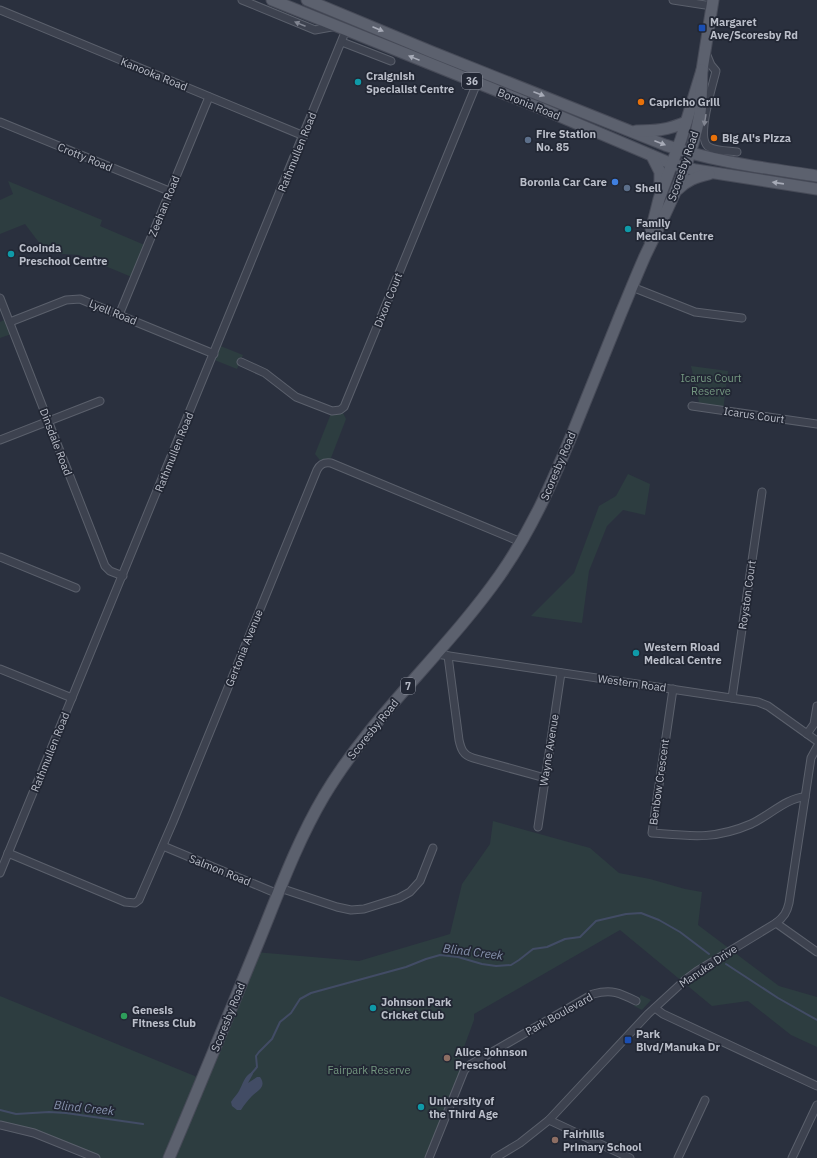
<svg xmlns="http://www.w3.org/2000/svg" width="817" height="1158" viewBox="0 0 817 1158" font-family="'IBM Plex Sans',sans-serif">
	<rect width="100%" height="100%" fill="#2a303e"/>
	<g fill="#2d3d40">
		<polygon points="8,181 102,220 100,226 147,246 134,278 79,255 47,253 25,224 0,234 0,200 13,194"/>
		<polygon points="8,318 14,333 0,338 0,322"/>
		<polygon points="218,345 243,355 237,369 212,359"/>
		<polygon points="691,366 728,371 723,411 700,407"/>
		<polygon points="341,409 346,419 329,463 323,464 315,454 332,411"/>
		<polygon points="628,474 650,484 645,515 623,510 607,526 589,571 582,623 531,616 574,573 599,506 616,496"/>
		<polygon points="493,821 590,848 619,873 650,879 685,889 702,892 698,925 779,986 817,997 817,1047 791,1035 748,1001 712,1006 620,930 474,1014 474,1020 460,1058 465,1069 429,1158 96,1158 0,1125 0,996 202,1079 255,952 359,961 450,934 462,884 490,844"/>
		<polygon points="641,995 651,1000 642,1010 634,1006"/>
	</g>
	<path fill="#424c65" d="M252,1072H253V1074L248,1083L257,1077H260C267,1087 258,1090 252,1096C248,1100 244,1105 241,1110H237L232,1106L231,1102C233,1098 237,1095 239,1091C243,1084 244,1076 252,1072Z"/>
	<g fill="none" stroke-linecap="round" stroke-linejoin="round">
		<g stroke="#424c65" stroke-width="2">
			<polyline points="726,964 778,998 817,1020"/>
			<polyline points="252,1073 257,1067 256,1056 259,1052 272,1039 280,1022 291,1013 300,999 311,993 406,967 426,959 440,955 458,957 482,964 496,966 511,965 519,960 533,949 547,947 565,939 580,937 596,921 626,914 641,913 659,920 680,932 709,954"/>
			<polyline points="0,1110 16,1114 49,1112 66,1113 143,1124"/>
		</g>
		<g stroke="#5b606c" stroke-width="9">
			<g id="street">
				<polyline points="242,0 315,30 337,26"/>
				<polyline points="673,0 712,6"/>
				<polyline points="0,10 304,136"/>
				<polyline points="342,42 391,61"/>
				<path d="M706,53L711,65L716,71C713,84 695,140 709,147C715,151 730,151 737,152"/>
				<polyline points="0,122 169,191"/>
				<polyline points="632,287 695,312 742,318"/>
				<polyline points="0,298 105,566 110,571 123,576"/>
				<polyline points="119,315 209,97"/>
				<polyline points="10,322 66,300 80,299 214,354"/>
				<polyline points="241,362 265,373 296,397 332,411 340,410 344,407 477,83"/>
				<polyline points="692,406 817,424"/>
				<polyline points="0,440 100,401"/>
				<polyline points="0,557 76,588"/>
				<polyline points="436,654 758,702 768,706 817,741"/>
				<path d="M448,656L459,740C461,749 463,755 473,758L545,778"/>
				<polyline points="0,669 72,698"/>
				<path d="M673,689L652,833C690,836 714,840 751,824C767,817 788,797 805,797"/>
				<polyline points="732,698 762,492"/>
				<polyline points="807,734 814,724 817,706"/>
				<polyline points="538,827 561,673"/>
				<polyline points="163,846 278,894"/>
				<path d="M8,853L125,902L135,903L139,900L173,822L317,470C320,464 324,462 331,463L521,542"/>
				<polyline points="0,873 346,30"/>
				<polyline points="280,888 337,907 351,910 364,909 399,898 410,892 420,881 433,848"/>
				<polyline points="776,923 817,952"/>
				<polyline points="655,1008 663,1014 817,1086"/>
				<polyline points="549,1120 630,1158"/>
				<polyline points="0,1125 34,1133 96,1158"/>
				<path d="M429,1158L464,1071L468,1066L593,994C612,989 620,993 636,1001"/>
				<path d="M495,1158L520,1143L549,1120L648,1014L685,980L697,971L776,923C784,917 787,912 789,903L811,758L817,747"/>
				<polyline points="678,1158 705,1100"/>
				<polyline points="792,1158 817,1105"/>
			</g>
		</g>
		<g stroke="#474b58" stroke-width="13">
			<g id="primary">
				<polyline points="272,0 545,110 672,164 696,170 817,189"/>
				<path d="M307,0L432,52L665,145C714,162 766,168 817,176"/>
				<path d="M636,131C655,131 668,130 686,122"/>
				<polyline points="652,156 660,172 660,188"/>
				<path d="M677,190C687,180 696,177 709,174"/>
				<polyline points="649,239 659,199 681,139 702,70 713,0"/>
				<path d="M169,1158C198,1090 226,1021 254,953C276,900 295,845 324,796C373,714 446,652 500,575C532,529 552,483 573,432C589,393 605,353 621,313C629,294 637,274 645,256C667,210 692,163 700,113C702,99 701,84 702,70"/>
			</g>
		</g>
		<use href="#street" stroke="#3d424f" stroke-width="7"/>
		<use href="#primary" stroke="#5c616e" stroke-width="11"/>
	</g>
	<defs><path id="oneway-solid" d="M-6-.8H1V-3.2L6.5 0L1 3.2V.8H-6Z"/></defs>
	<g fill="#828692">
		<use href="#oneway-solid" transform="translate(300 24) rotate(-158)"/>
		<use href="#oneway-solid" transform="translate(705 120) rotate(99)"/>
	</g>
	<g fill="#a7abb7">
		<use href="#oneway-solid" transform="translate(378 29) rotate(23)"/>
		<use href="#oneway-solid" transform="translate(414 58) rotate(-158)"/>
		<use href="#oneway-solid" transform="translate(539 94) rotate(21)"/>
		<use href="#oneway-solid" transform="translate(660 143) rotate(21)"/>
		<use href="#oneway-solid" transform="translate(778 183) rotate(-172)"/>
	</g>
	<g fill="#1a4fb4" stroke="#222734" stroke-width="1.5">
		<rect x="698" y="24" width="8" height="8" rx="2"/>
		<rect x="624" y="1036" width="8" height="8" rx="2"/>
	</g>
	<g fill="#0f9aa8" stroke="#222734" stroke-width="1.5">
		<circle cx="358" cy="82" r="4"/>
		<circle cx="628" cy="229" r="4"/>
		<circle cx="11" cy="254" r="4"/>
		<circle cx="636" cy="653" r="4"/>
		<circle cx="373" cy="1008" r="4"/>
		<circle cx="421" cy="1107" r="4"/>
	</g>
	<g fill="#e8710a" stroke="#222734" stroke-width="1.5">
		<circle cx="641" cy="102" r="4"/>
		<circle cx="714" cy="138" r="4"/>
	</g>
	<g fill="#5c6f8a" stroke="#222734" stroke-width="1.5">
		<circle cx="528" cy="140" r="4"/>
		<circle cx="627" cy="188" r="4"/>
	</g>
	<circle fill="#3f7fe0" stroke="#222734" stroke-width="1.5" cx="615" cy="182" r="4"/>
	<circle fill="#2e9e5b" stroke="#222734" stroke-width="1.5" cx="124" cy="1016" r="4"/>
	<g fill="#8d6e63" stroke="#222734" stroke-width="1.5">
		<circle cx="447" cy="1058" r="4"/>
		<circle cx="555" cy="1140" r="4"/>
	</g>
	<g text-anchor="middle" stroke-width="3.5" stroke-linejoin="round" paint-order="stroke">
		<g fill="#222734" stroke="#8c919c" stroke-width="1">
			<rect x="462" y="73" width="20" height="16" rx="3"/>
			<rect x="401" y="678" width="14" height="16" rx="3"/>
		</g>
		<g font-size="10" font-weight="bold" fill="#babec9">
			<text x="472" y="85">36</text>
			<text x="408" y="690">7</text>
		</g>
		<g font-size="11" font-weight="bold" fill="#babec9" stroke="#222734" text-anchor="start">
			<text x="710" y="26">Margaret<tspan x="710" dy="13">Ave/Scoresby Rd</tspan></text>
			<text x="366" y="80">Craignish<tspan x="366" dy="13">Specialist Centre</tspan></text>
			<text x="649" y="106">Capricho Grill</text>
			<text x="536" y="138">Fire Station<tspan x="536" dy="13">No. 85</tspan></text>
			<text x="722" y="142">Big Al's Pizza</text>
			<text x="607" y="186" text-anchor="end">Boronia Car Care</text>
			<text x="635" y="192">Shell</text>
			<text x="636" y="227">Family<tspan x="636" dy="13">Medical Centre</tspan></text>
			<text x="19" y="252">Cooinda<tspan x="19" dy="13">Preschool Centre</tspan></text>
			<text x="644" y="651">Western Rioad<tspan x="644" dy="13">Medical Centre</tspan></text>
			<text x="381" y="1006">Johnson Park<tspan x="381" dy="13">Cricket Club</tspan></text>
			<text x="132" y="1014">Genesis<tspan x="132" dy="13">Fitness Club</tspan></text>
			<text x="636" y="1038">Park<tspan x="636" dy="13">Blvd/Manuka Dr</tspan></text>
			<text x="455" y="1056">Alice Johnson<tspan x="455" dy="13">Preschool</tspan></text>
			<text x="429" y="1105">University of<tspan x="429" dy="13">the Third Age</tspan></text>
			<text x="563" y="1138">Fairhills<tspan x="563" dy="13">Primary School</tspan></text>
		</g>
		<g font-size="11" fill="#babec9" stroke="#222734">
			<text transform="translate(154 74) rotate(22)" y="4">Kanooka Road</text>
			<text transform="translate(529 104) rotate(22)" y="4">Boronia Road</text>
			<text transform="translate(297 152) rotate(-68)" y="4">Rathmullen Road</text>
			<text transform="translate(85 157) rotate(22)" y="4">Crotty Road</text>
			<text transform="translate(683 166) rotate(-71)" y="4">Scoresby Road</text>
			<text transform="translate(164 206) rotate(-68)" y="4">Zeehan Road</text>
			<text transform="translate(388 300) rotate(-68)" y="4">Dixon Court</text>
			<text transform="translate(113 312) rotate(22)" y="4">Lyell Road</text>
			<text transform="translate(754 415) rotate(8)" y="4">Icarus Court</text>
			<text transform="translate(56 442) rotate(69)" y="4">Dinsdale Road</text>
			<text transform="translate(174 452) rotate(-68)" y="4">Rathmullen Road</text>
			<text transform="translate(558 466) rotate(-67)" y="4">Scoresby Road</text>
			<text transform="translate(747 595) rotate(-82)" y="4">Royston Court</text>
			<text transform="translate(244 648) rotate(-68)" y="4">Gertonia Avenue</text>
			<text transform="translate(632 683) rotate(8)" y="4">Western Road</text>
			<text transform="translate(373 729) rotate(-51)" y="4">Scoresby Road</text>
			<text transform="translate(549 750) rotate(-81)" y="4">Wayne Avenue</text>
			<text transform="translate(50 752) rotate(-68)" y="4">Rathmullen Road</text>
			<text transform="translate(659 782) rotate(-82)" y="4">Benbow Crescent</text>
			<text transform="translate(220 870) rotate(22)" y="4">Salmon Road</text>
			<text transform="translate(708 966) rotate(-34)" y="4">Manuka Drive</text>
			<text transform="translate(559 1014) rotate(-29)" y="4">Park Boulevard</text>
			<text transform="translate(228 1017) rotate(-68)" y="4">Scoresby Road</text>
		</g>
		<g font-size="11" fill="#749780" stroke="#222734">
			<text x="711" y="382">Icarus Court<tspan x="711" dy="13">Reserve</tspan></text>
			<text x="369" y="1074">Fairpark Reserve</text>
		</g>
		<g font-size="12" font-style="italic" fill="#8691ac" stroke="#222734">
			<text transform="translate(473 952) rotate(7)" y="4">Blind Creek</text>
			<text transform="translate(84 1108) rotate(6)" y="4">Blind Creek</text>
		</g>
	</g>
</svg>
